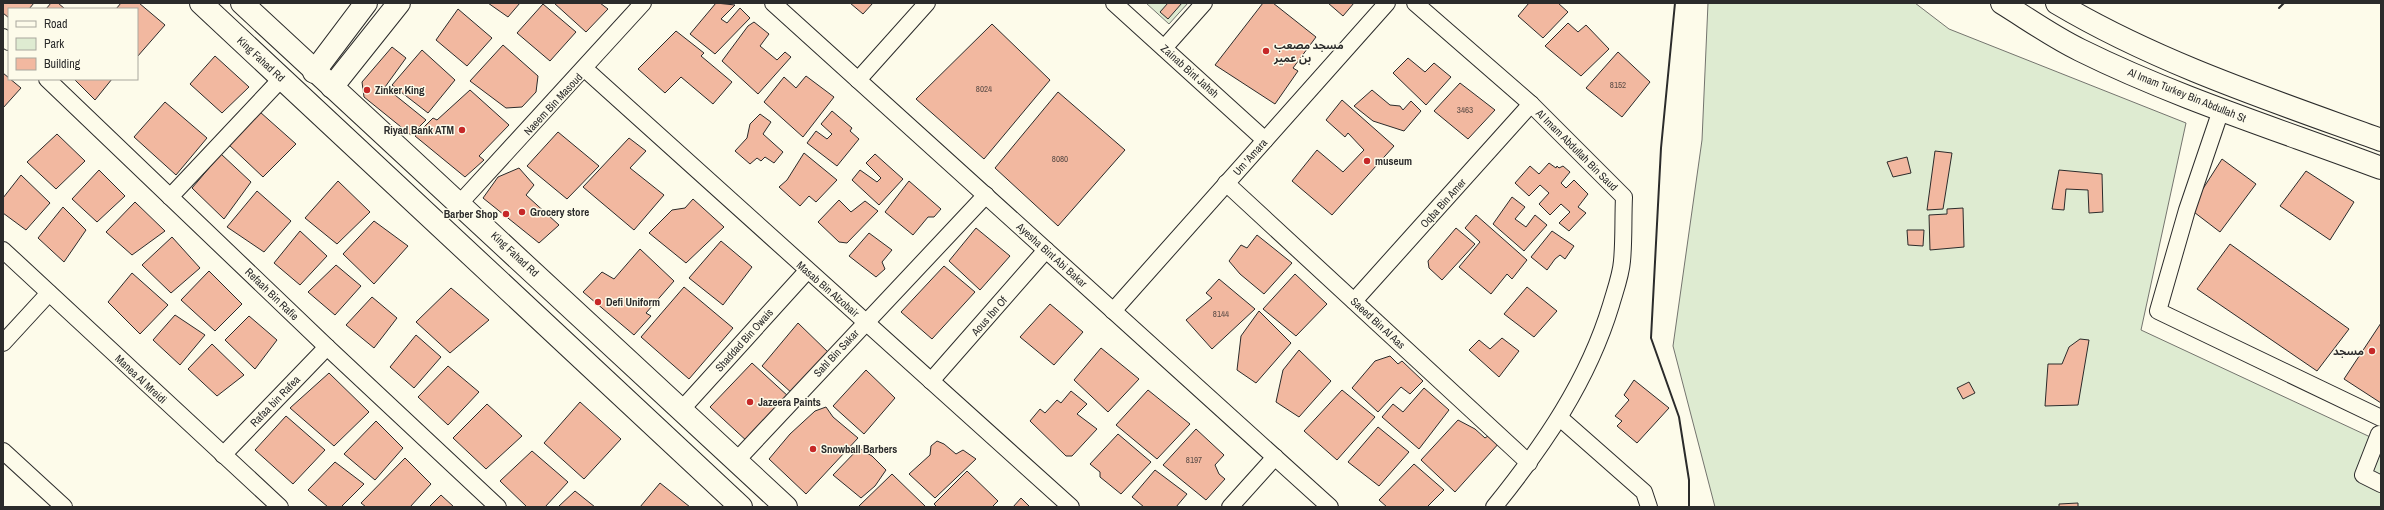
<svg xmlns="http://www.w3.org/2000/svg" width="2384" height="510" viewBox="0 0 2384 510" font-family="'Archivo Narrow','Noto Sans Arabic',sans-serif">
	<rect width="100%" height="100%" fill="#fdfbea"/>
	<g fill="#deebd1" stroke="#74746e">
		<polygon points="1146,3 1188,3 1169,24"/>
		<polygon points="1708,3 1915,3 1949,29 2186,123 2141,330 2381,442 2381,507 1715,507 1673,346 1702,140"/>
	</g>
	<g fill="#f2b8a0" stroke="#2b2b2b">
		<polygon points="3,3 34,3 29,9 9,9 9,18 3,13"/>
		<polygon points="51,3 58,3 65,9 46,9"/>
		<polygon points="121,3 139,3 165,25 137,57 137,9 116,9"/>
		<polygon points="488,3 520,3 508,17"/>
		<polygon points="554,3 600,3 608,9 586,32"/>
		<polygon points="716,3 735,5 721,19 727,23 740,8 750,18 715,54 690,34"/>
		<polygon points="850,3 873,3 863,14"/>
		<polygon points="1168,3 1182,3 1168,19 1160,12"/>
		<polygon points="1263,3 1273,3 1316,37 1293,68 1298,71 1275,104 1215,65"/>
		<polygon points="1328,3 1354,3 1343,16"/>
		<polygon points="1529,3 1558,3 1568,12 1543,38 1518,16"/>
		<polygon points="543,4 576,32 550,61 517,33"/>
		<polygon points="458,9 492,38 467,66 436,40"/>
		<polygon points="754,22 769,34 760,46 777,60 785,52 791,57 758,94 722,61 748,26"/>
		<polygon points="1568,23 1578,32 1586,25 1609,49 1581,76 1545,46"/>
		<polygon points="992,24 1050,80 984,159 916,99"/>
		<polygon points="676,31 704,53 701,56 732,82 713,104 681,77 665,93 638,69"/>
		<polygon points="503,45 538,76 536,92 522,107 506,108 470,81"/>
		<polygon points="392,47 406,58 385,87 426,120 411,135 364,97 362,82"/>
		<polygon points="422,50 455,80 428,113 392,85"/>
		<polygon points="1618,52 1650,82 1622,117 1586,88"/>
		<polygon points="215,56 249,87 222,113 190,84"/>
		<polygon points="1408,58 1425,72 1434,63 1451,77 1426,105 1393,73"/>
		<polygon points="3,73 21,88 3,108"/>
		<polygon points="806,76 834,97 803,137 764,102 784,77 796,88"/>
		<polygon points="74,79 112,79 95,100"/>
		<polygon points="1460,83 1495,110 1468,139 1434,111"/>
		<polygon points="470,90 509,125 479,156 484,160 465,177 415,136 433,118 437,120"/>
		<polygon points="1372,90 1390,105 1400,106 1403,110 1411,101 1421,111 1404,131 1373,121 1354,106"/>
		<polygon points="1058,92 1125,150 1058,226 995,168"/>
		<polygon points="1342,100 1394,146 1332,215 1292,181 1317,150 1343,172 1364,150 1348,133 1345,137 1326,120"/>
		<polygon points="165,102 207,138 176,175 134,137"/>
		<polygon points="832,111 852,128 850,131 859,139 837,166 807,143 816,131 827,139 832,134 821,124"/>
		<polygon points="260,112 296,144 263,177 228,144"/>
		<polygon points="760,114 771,122 763,134 783,152 774,163 765,157 761,161 757,158 750,164 735,151 747,138 750,124"/>
		<polygon points="558,132 599,166 567,199 527,166"/>
		<polygon points="57,134 85,161 56,189 27,162"/>
		<polygon points="629,138 646,151 630,168 664,195 634,230 583,187"/>
		<polygon points="1935,151 1952,153 1943,209 1927,210"/>
		<polygon points="804,153 837,180 816,202 809,196 800,206 779,187 787,180"/>
		<polygon points="221,154 251,182 224,219 192,188"/>
		<polygon points="875,154 903,179 879,205 852,180 860,170 877,182 881,178 866,163"/>
		<polygon points="1907,157 1911,173 1893,177 1887,162"/>
		<polygon points="2222,159 2256,184 2220,232 2190,209"/>
		<polygon points="1549,163 1556,168 1557,166 1559,168 1563,166 1570,172 1561,183 1566,188 1574,180 1588,194 1578,207 1586,213 1569,231 1559,223 1570,212 1561,204 1550,215 1539,204 1549,193 1540,185 1529,196 1515,183 1530,166 1539,174"/>
		<polygon points="519,168 534,185 526,195 559,225 539,243 483,198 498,177"/>
		<polygon points="99,170 125,196 97,222 72,199"/>
		<polygon points="2059,170 2102,174 2103,212 2089,213 2088,190 2066,189 2064,210 2052,209"/>
		<polygon points="2306,171 2354,202 2330,240 2280,206"/>
		<polygon points="21,175 50,203 26,230 3,213 3,198"/>
		<polygon points="338,181 370,212 337,244 305,218"/>
		<polygon points="909,181 941,209 934,217 928,217 913,235 885,212"/>
		<polygon points="257,191 291,221 264,252 227,227"/>
		<polygon points="1512,197 1525,207 1515,219 1526,227 1535,215 1547,225 1524,251 1493,224"/>
		<polygon points="693,199 724,227 686,263 649,233 672,210 685,208"/>
		<polygon points="839,200 851,212 865,201 878,211 847,243 839,242 818,222"/>
		<polygon points="135,202 165,231 132,255 106,232"/>
		<polygon points="63,207 86,230 64,262 38,238"/>
		<polygon points="1963,208 1964,247 1930,250 1929,215 1947,214 1947,209"/>
		<polygon points="1476,215 1527,260 1512,279 1507,274 1491,294 1459,267 1480,242 1465,228"/>
		<polygon points="374,221 408,246 374,284 343,254"/>
		<polygon points="976,228 1010,256 980,290 949,261"/>
		<polygon points="1456,228 1475,244 1442,280 1429,268 1428,261"/>
		<polygon points="1907,230 1924,230 1923,246 1908,245"/>
		<polygon points="300,231 327,256 300,285 274,263"/>
		<polygon points="1552,231 1574,246 1565,259 1560,255 1555,259 1547,270 1531,257"/>
		<polygon points="869,233 892,250 882,262 885,269 876,277 849,256"/>
		<polygon points="1257,235 1292,263 1264,294 1240,274 1229,261 1241,245 1247,248"/>
		<polygon points="172,237 200,268 171,293 142,265"/>
		<polygon points="721,241 752,267 723,305 689,278"/>
		<polygon points="2230,244 2349,329 2317,371 2197,289"/>
		<polygon points="640,249 674,281 646,313 651,316 634,335 583,292 602,272 614,279"/>
		<polygon points="336,265 361,286 335,315 308,292"/>
		<polygon points="944,266 975,292 932,339 901,312"/>
		<polygon points="209,271 242,304 215,331 181,300"/>
		<polygon points="132,273 168,305 140,334 108,302"/>
		<polygon points="1295,274 1327,304 1296,336 1263,309"/>
		<polygon points="1219,279 1255,309 1212,349 1186,320 1212,298 1206,293"/>
		<polygon points="684,287 733,328 689,379 641,337"/>
		<polygon points="1527,287 1557,311 1534,337 1504,314"/>
		<polygon points="451,288 489,320 450,353 416,322"/>
		<polygon points="372,297 397,318 374,348 346,325"/>
		<polygon points="1050,304 1083,332 1054,365 1020,337"/>
		<polygon points="1259,311 1291,343 1256,383 1237,370 1241,336"/>
		<polygon points="175,315 205,335 180,365 153,340"/>
		<polygon points="249,316 277,340 255,369 225,340"/>
		<polygon points="798,323 830,354 793,394 762,366"/>
		<polygon points="2381,323 2381,403 2344,379"/>
		<polygon points="416,335 441,357 414,388 390,367"/>
		<polygon points="1502,338 1519,351 1499,377 1469,350 1479,340 1490,349"/>
		<polygon points="2080,339 2089,340 2078,405 2045,406 2048,364 2062,364 2069,347"/>
		<polygon points="212,344 244,375 217,396 188,369"/>
		<polygon points="1101,348 1139,379 1108,412 1074,380"/>
		<polygon points="1299,350 1331,381 1299,417 1276,402 1283,370"/>
		<polygon points="1390,356 1398,364 1402,361 1423,381 1410,394 1401,387 1378,412 1352,388 1375,361"/>
		<polygon points="752,363 789,397 749,443 710,407"/>
		<polygon points="448,366 479,392 448,425 418,397"/>
		<polygon points="866,370 895,398 864,434 833,406"/>
		<polygon points="329,373 369,412 334,446 290,408"/>
		<polygon points="1634,380 1669,408 1637,443 1617,426 1622,421 1615,416 1629,400 1624,395"/>
		<polygon points="1969,382 1975,393 1963,399 1957,388"/>
		<polygon points="1424,388 1449,410 1419,449 1382,417 1393,404 1403,412"/>
		<polygon points="1148,390 1190,424 1157,459 1116,425"/>
		<polygon points="1342,390 1375,417 1337,460 1304,431"/>
		<polygon points="1071,391 1087,404 1077,414 1097,429 1072,456 1066,456 1030,421 1040,409 1045,413 1057,400 1061,403"/>
		<polygon points="580,402 621,439 584,479 544,443"/>
		<polygon points="487,404 522,436 486,469 453,438"/>
		<polygon points="826,407 833,417 858,438 806,494 769,459 790,434 815,411"/>
		<polygon points="286,416 325,450 293,484 255,450"/>
		<polygon points="1458,420 1475,429 1485,438 1491,434 1500,442 1455,492 1421,460"/>
		<polygon points="376,421 403,448 375,480 344,454"/>
		<polygon points="1378,427 1409,452 1379,486 1348,462"/>
		<polygon points="1196,429 1224,455 1215,465 1219,474 1225,479 1206,500 1163,465"/>
		<polygon points="1118,434 1151,462 1121,494 1100,477 1100,472 1090,464"/>
		<polygon points="937,441 944,444 956,454 963,450 976,459 935,498 909,474 930,455 931,446"/>
		<polygon points="859,448 872,456 886,470 875,486 861,498 833,475"/>
		<polygon points="532,451 568,482 545,507 527,507 500,481"/>
		<polygon points="405,458 431,484 410,507 366,507 361,503"/>
		<polygon points="335,462 364,484 341,507 328,507 308,490"/>
		<polygon points="1414,464 1444,490 1427,507 1387,507 1379,500"/>
		<polygon points="1155,470 1187,494 1176,507 1144,507 1132,497"/>
		<polygon points="967,471 998,501 992,507 937,507 934,504"/>
		<polygon points="892,474 926,507 858,507"/>
		<polygon points="660,483 690,507 640,507"/>
		<polygon points="575,491 595,507 558,507"/>
		<polygon points="441,495 454,507 429,507"/>
		<polygon points="1021,498 1030,507 1013,507"/>
		<polygon points="2078,503 2078,507 2059,507 2059,504"/>
	</g>
	<g fill="none" stroke-linecap="round" stroke-linejoin="round">
		<g stroke="#2b2b2b" stroke-width="18">
			<g id="street">
				<polyline points="773,3 1330,507"/>
				<polyline points="1114,3 1265,140"/>
				<path d="M1415,3L1531,104L1624,197C1623,218 1624,240 1622,261C1621,275 1615,291 1611,305C1588,381 1544,445 1494,507"/>
				<polyline points="3,37 9,42"/>
				<polyline points="1164,48 1204,3"/>
				<polyline points="585,69 1071,507"/>
				<polyline points="47,79 327,347 498,507"/>
				<polyline points="858,80 927,3"/>
				<polyline points="2221,110 2187,210 2158,311 2381,418"/>
				<polyline points="1226,183 1529,463"/>
				<polyline points="170,197 282,78"/>
				<polyline points="460,203 643,3"/>
				<polyline points="3,250 280,507"/>
				<polyline points="1354,301 1531,104"/>
				<polyline points="1113,311 1387,3"/>
				<polyline points="3,343 49,293"/>
				<polyline points="931,381 1046,250"/>
				<polyline points="682,409 807,271"/>
				<polyline points="1560,418 1644,492 1649,507"/>
				<polyline points="2381,435 2379,434 2363,475 2381,484"/>
				<polyline points="3,451 64,507"/>
				<polyline points="223,455 327,347"/>
				<polyline points="737,460 986,195"/>
				<polyline points="1230,507 1275,457"/>
			</g>
		</g>
		<g stroke="#2b2b2b" stroke-width="24">
			<g id="secondary">
				<polyline points="201,3 741,507"/>
				<polyline points="242,3 786,507"/>
				<path d="M2002,3C2028,19 2053,37 2080,50C2177,98 2280,130 2381,168"/>
				<path d="M2057,3C2158,63 2271,100 2381,140"/>
				<polyline points="314,72 366,3"/>
				<polyline points="332,87 399,3"/>
			</g>
		</g>
		<use href="#street" stroke="#fdfbea" stroke-width="16"/>
		<use href="#secondary" stroke="#fdfbea" stroke-width="22"/>
		<g stroke="#2b2b2b" stroke-width="2">
			<polyline points="1675,3 1661,148 1651,338 1679,417 1689,480 1689,507"/>
			<polyline points="2279,8 2284,3"/>
		</g>
	</g>
	<g fill="#c62828" stroke="#fdfbea" stroke-width="1.5">
		<circle cx="1266" cy="51" r="4"/>
		<circle cx="367" cy="90" r="4"/>
		<circle cx="462" cy="130" r="4"/>
		<circle cx="1367" cy="161" r="4"/>
		<circle cx="522" cy="212" r="4"/>
		<circle cx="506" cy="214" r="4"/>
		<circle cx="598" cy="302" r="4"/>
		<circle cx="2372" cy="351" r="4"/>
		<circle cx="750" cy="402" r="4"/>
		<circle cx="813" cy="449" r="4"/>
	</g>
	<g text-anchor="middle" stroke-width="3" stroke-linejoin="round" paint-order="stroke">
		<g font-size="9" fill="#5d4e48">
			<text x="1618" y="88">8152</text>
			<text x="984" y="92">8024</text>
			<text x="1465" y="113">3463</text>
			<text x="1060" y="162">8080</text>
			<text x="1221" y="317">8144</text>
			<text x="1194" y="463">8197</text>
		</g>
		<g font-size="11" font-weight="bold" fill="#2b2b2b" stroke="#fdfbea" text-anchor="start">
			<text x="1274" y="49">مسجد مصعب<tspan x="1274" dy="13">بن عمير</tspan></text>
			<text x="375" y="94">Zinker King</text>
			<text x="454" y="134" text-anchor="end">Riyad Bank ATM</text>
			<text x="1375" y="165">museum</text>
			<text x="530" y="216">Grocery store</text>
			<text x="498" y="218" text-anchor="end">Barber Shop</text>
			<text x="606" y="306">Defi Uniform</text>
			<text x="2364" y="355" text-anchor="end">مسجد</text>
			<text x="758" y="406">Jazeera Paints</text>
			<text x="821" y="453">Snowball Barbers</text>
		</g>
		<g font-size="11" fill="#2b2b2b" stroke="#fdfbea">
			<text transform="translate(261 59) rotate(43)" y="4">King Fahad Rd</text>
			<text transform="translate(1190 71) rotate(42)" y="4">Zainab Bint Jahsh</text>
			<text transform="translate(2187 95) rotate(22)" y="4">Al Imam Turkey Bin Abdullah St</text>
			<text transform="translate(553 104) rotate(-47)" y="4">Naeem Bin Masoud</text>
			<text transform="translate(1577 150) rotate(45)" y="4">Al Imam Abdullah Bin Saud</text>
			<text transform="translate(1250 157) rotate(-48)" y="4">Um 'Amara</text>
			<text transform="translate(1443 203) rotate(-48)" y="4">Oqba Bin Amer</text>
			<text transform="translate(515 254) rotate(43)" y="4">King Fahad Rd</text>
			<text transform="translate(1052 255) rotate(42)" y="4">Ayesha Bint Abi Bakar</text>
			<text transform="translate(828 289) rotate(41)" y="4">Masab Bin Alzobair</text>
			<text transform="translate(272 294) rotate(44)" y="4">Refaah Bin Rafie</text>
			<text transform="translate(989 316) rotate(-49)" y="4">Aous Ibn Of</text>
			<text transform="translate(1378 323) rotate(43)" y="4">Saeed Bin Al Aas</text>
			<text transform="translate(744 340) rotate(-48)" y="4">Shaddad Bin Owais</text>
			<text transform="translate(836 353) rotate(-47)" y="4">Sahl Bin Sakar</text>
			<text transform="translate(141 379) rotate(43)" y="4">Manea Al Mreidi</text>
			<text transform="translate(275 401) rotate(-46)" y="4">Rafaa bin Rafea</text>
		</g>
	</g>
	<rect width="2384" height="510" fill="none" stroke="#2b2b2b" stroke-width="8"/>
	<rect x="8" y="8" width="130" height="72" fill="#fdfbea" stroke="#a9a89e"/>
	<rect x="16" y="21" width="20" height="6" fill="#fdfbea" stroke="#a9a89e"/>
	<text x="44" y="28" font-size="12" fill="#2b2b2b">Road</text>
	<rect x="16" y="38" width="20" height="12" fill="#deebd1" stroke="#a9a89e"/>
	<text x="44" y="48" font-size="12" fill="#2b2b2b">Park</text>
	<rect x="16" y="58" width="20" height="12" fill="#f2b8a0" stroke="#a9a89e"/>
	<text x="44" y="68" font-size="12" fill="#2b2b2b">Building</text>
</svg>
